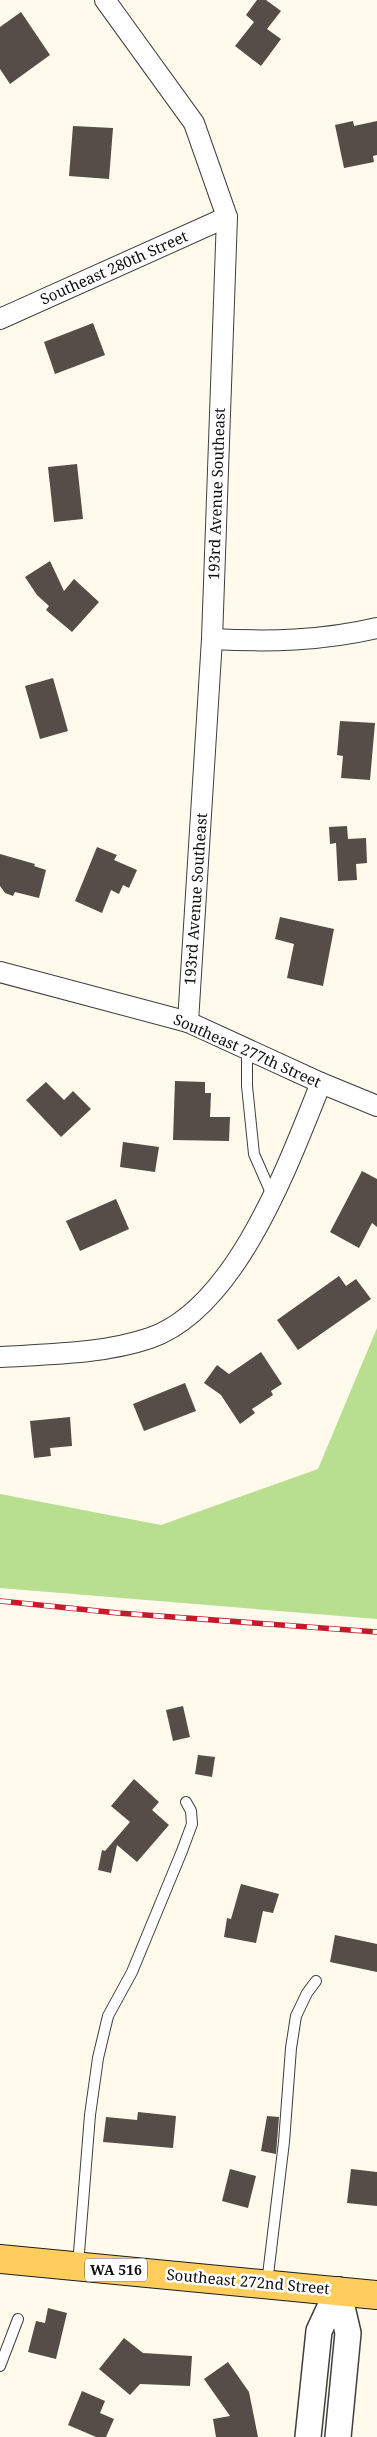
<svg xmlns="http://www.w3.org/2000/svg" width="377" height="2437" viewBox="0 0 377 2437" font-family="'Noto Serif',serif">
	<rect width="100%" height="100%" fill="#fffaec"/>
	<polygon fill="#b8df90" points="377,1328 377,1619 0,1588 0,1494 161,1525 318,1469"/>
	<g fill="#564c48">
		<polygon points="257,0 266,0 281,11 267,29 281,39 261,66 235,46 254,22 246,15"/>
		<polygon points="21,12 50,55 10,84 0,69 0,27"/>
		<polygon points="353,121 354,126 377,121 377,155 373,156 374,162 344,168 335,125"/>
		<polygon points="73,126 113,128 109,179 69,176"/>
		<polygon points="93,323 105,355 55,374 44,342"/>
		<polygon points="77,464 83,519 54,522 48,467"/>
		<polygon points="50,561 64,591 74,579 99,602 72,632 46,610 49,606 37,595 25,577"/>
		<polygon points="53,678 68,731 40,739 25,686"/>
		<polygon points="340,721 375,723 370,780 341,778 343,756 337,755"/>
		<polygon points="347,826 348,839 366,838 367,863 356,864 357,880 338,881 336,843 330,844 329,827"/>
		<polygon points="97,847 117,855 114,860 137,870 129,888 123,885 119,894 111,890 102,913 75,901"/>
		<polygon points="0,854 35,864 34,866 46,870 39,898 15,892 13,896 5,893 0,886"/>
		<polygon points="280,917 334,929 323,986 287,978 294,944 275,939"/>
		<polygon points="175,1081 205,1082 205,1093 211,1093 210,1117 230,1117 229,1141 173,1140"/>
		<polygon points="46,1082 64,1100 73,1091 91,1109 61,1137 26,1100"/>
		<polygon points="123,1142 159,1147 155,1172 120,1167"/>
		<polygon points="362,1171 377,1179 377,1227 372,1223 359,1248 330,1232"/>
		<polygon points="116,1199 129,1229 80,1251 66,1221"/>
		<polygon points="339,1276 346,1286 356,1279 371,1299 298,1350 277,1320"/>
		<polygon points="261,1352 282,1384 271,1391 273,1395 252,1409 255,1413 240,1424 221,1395 204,1383 217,1365 229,1374"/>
		<polygon points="185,1383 196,1411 144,1431 133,1404"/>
		<polygon points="70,1417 72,1446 50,1448 51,1456 34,1458 30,1421"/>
		<polygon points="183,1706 190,1737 173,1741 166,1710"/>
		<polygon points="198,1755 215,1757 212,1777 195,1774"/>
		<polygon points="134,1779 159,1802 152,1810 169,1825 137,1862 117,1845 111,1873 98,1870 102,1850 105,1851 130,1822 111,1806"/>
		<polygon points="241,1884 279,1894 273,1913 263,1911 256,1943 224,1937 227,1918 231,1919"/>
		<polygon points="335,1935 377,1944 377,1972 330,1962"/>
		<polygon points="138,2112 176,2116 173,2148 103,2142 106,2117 137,2120"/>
		<polygon points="267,2116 279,2117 276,2154 261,2151"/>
		<polygon points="230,2169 256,2176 248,2208 222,2201"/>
		<polygon points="351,2169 377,2172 377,2206 347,2203"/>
		<polygon points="48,2308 67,2313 56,2359 28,2352 36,2321 45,2323"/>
		<polygon points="124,2338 143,2353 192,2356 190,2386 140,2384 130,2395 99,2369"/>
		<polygon points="228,2362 249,2392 258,2437 216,2437 213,2419 230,2416 204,2379"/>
		<polygon points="82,2391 105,2401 100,2413 114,2419 106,2437 96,2437 68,2425"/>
	</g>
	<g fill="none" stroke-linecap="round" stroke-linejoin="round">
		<g stroke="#3f3f3f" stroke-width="12">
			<g id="service">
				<polyline points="247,1049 247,1086 254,1154 272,1195"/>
				<polyline points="78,2265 90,2115 98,2058 108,2016 132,1972 182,1851 192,1824 191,1811 186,1802"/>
				<polyline points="267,2283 284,2142 291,2048 296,2016 307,1993 316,1981"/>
				<polyline points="0,2366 18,2319"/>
			</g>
		</g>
		<g stroke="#3f3f3f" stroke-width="22">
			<g id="minor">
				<polyline points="105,0 194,123 227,217 212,639 188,1022"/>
				<polyline points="0,319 227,217"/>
				<path d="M212,639C268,642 322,641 377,628"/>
				<polyline points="0,972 188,1022 321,1083 377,1106"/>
				<path d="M0,1357C49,1354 103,1354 150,1338C237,1308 289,1162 321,1083"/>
			</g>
		</g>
		<g stroke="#3f3f3f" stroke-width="28">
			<g id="tertiary">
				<polyline points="308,2437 319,2331 338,2290"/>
				<polyline points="338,2437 348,2333 338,2290"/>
			</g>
		</g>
		<g stroke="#1d1d1d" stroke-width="30">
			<polyline id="primary" points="0,2259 377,2295"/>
		</g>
		<use href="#service" stroke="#fff" stroke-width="10"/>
		<use href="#minor" stroke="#fff" stroke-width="20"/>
		<use href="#tertiary" stroke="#fff" stroke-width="25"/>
		<use href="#primary" stroke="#ffcd5c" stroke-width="28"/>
		<g stroke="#c8192c" stroke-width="5.5">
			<polyline id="rail" points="0,1601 118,1613 377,1632"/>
		</g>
		<use href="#rail" stroke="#fff" stroke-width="4" stroke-dasharray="11" stroke-linecap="butt"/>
	</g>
	<g text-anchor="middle" stroke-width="5" stroke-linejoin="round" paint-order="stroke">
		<rect fill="#fff" stroke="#555" stroke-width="1" x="85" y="2258.5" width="62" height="23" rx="4"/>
		<g font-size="14" font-weight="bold" fill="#0c0c0c">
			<text x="116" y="2275">WA 516</text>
		</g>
		<g font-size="15" fill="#0c0c0c" stroke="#fff">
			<text transform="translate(114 268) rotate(-24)" y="5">Southeast 280th Street</text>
			<text transform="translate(217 494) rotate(-88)" y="5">193rd Avenue Southeast</text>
			<text transform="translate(196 899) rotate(-86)" y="5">193rd Avenue Southeast</text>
			<text transform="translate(247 1051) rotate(24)" y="5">Southeast 277th Street</text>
			<text transform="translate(248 2282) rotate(5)" y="5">Southeast 272nd Street</text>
		</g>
	</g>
</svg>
